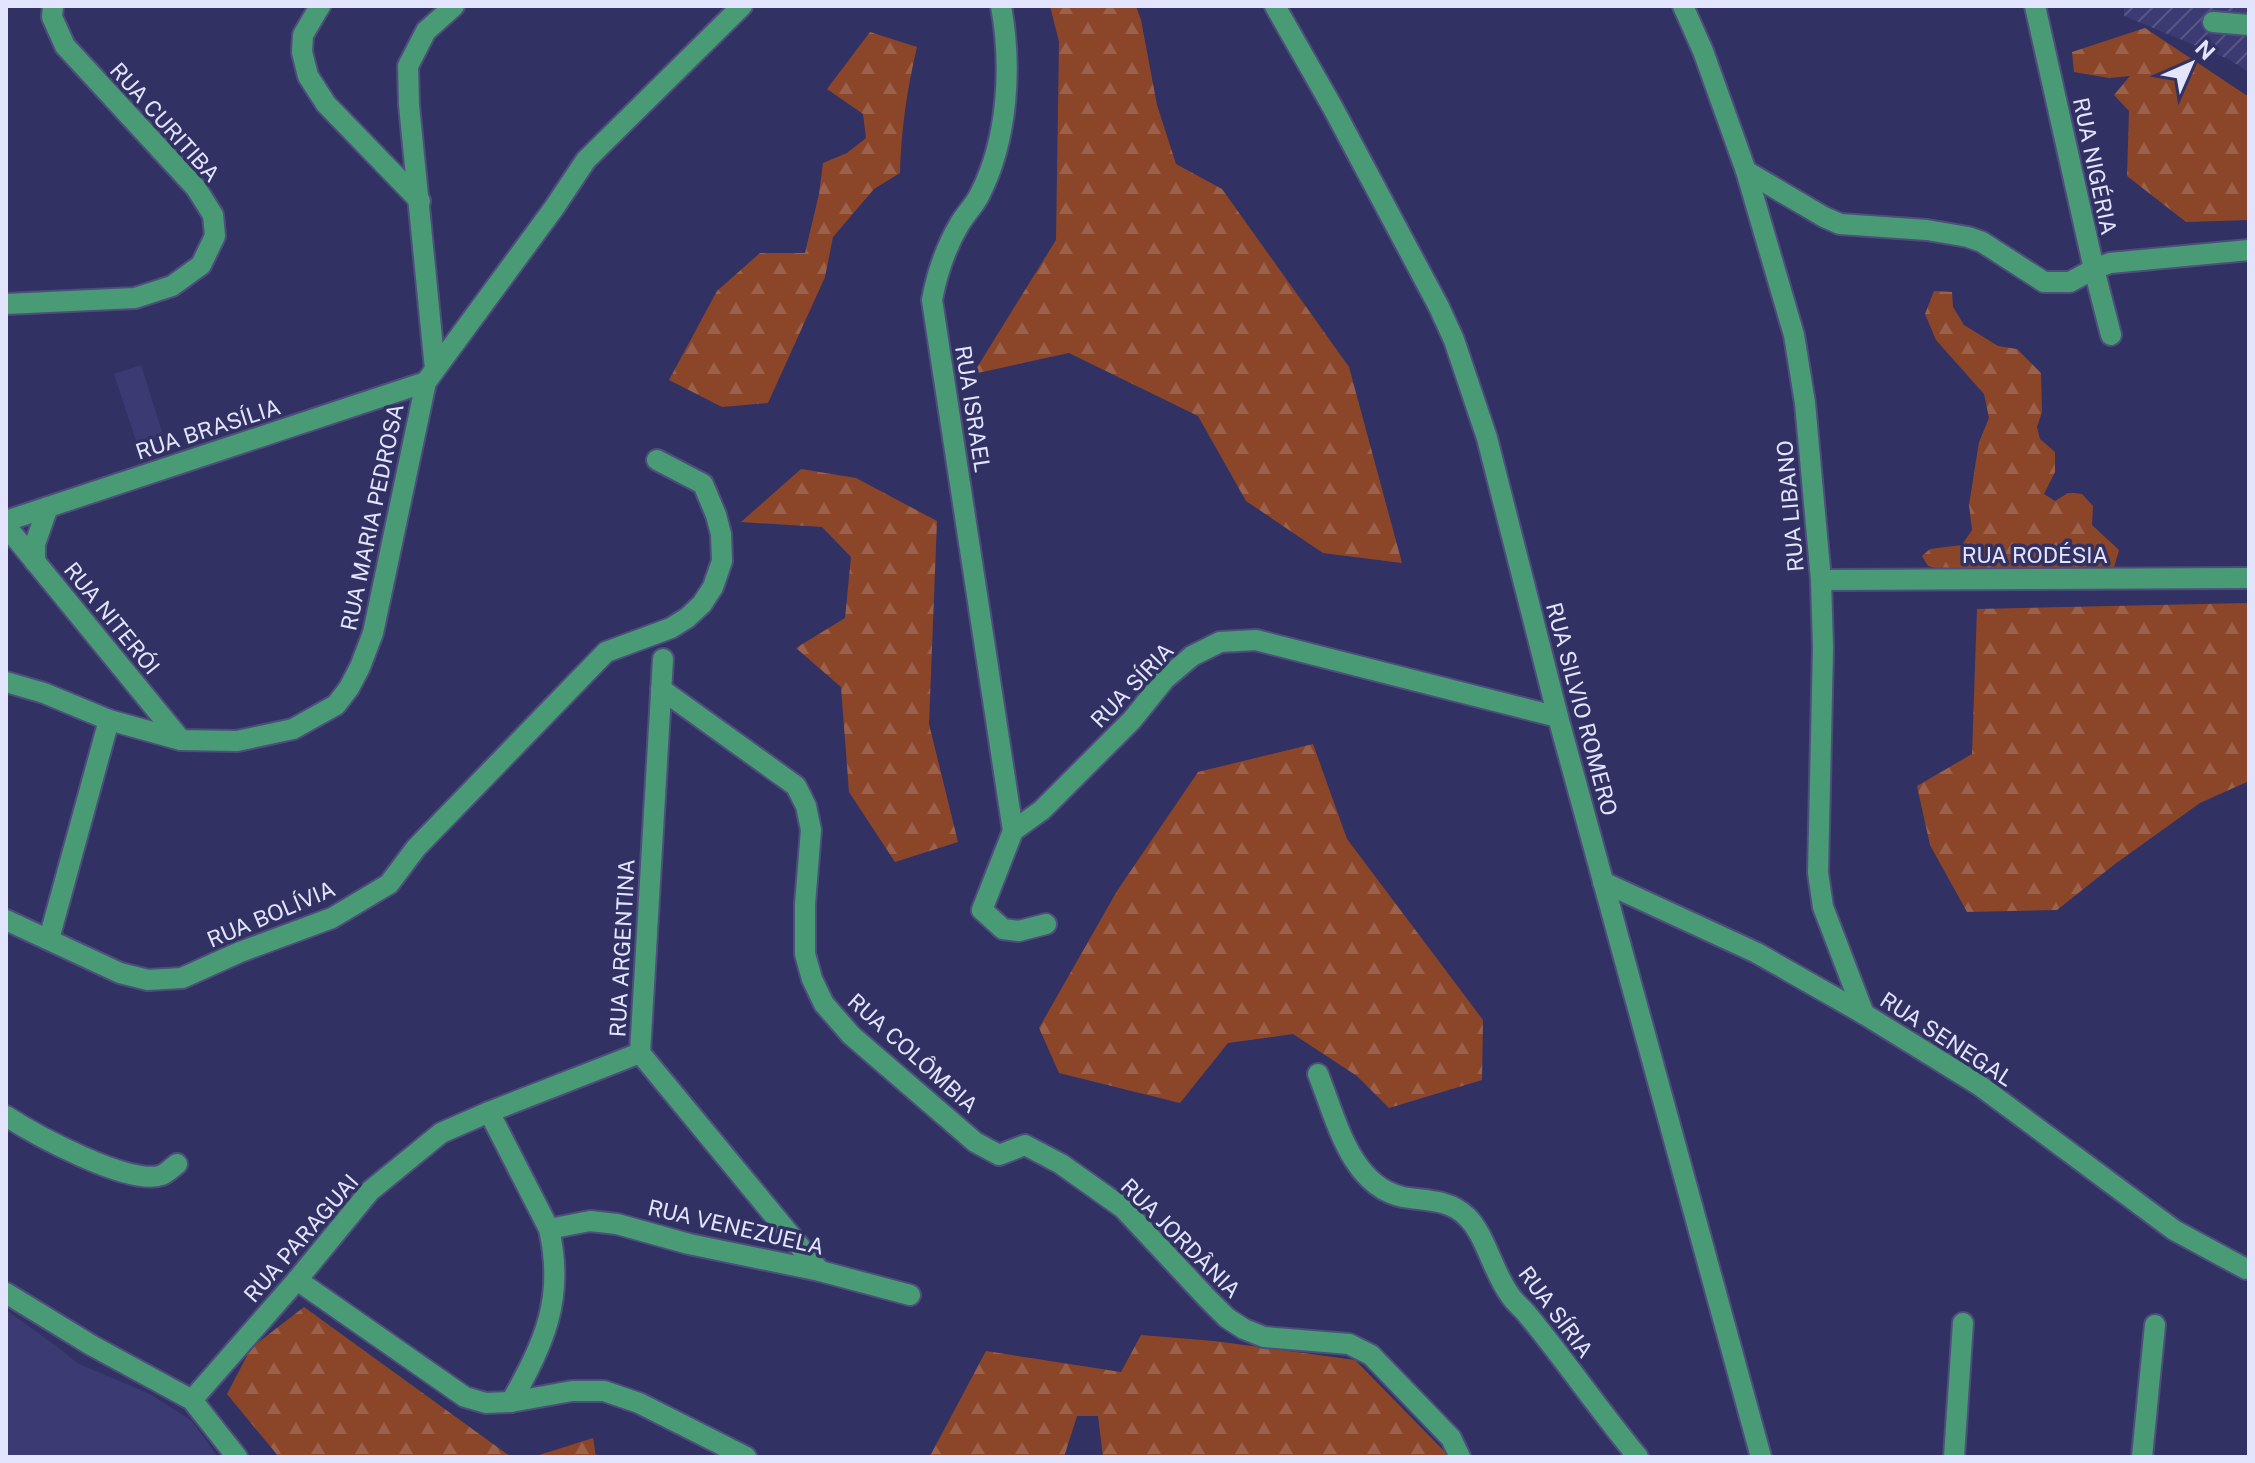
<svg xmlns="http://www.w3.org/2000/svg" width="2255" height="1463" viewBox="0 0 2255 1463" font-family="'Public Sans',sans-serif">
	<defs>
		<pattern id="industrial-furrows" width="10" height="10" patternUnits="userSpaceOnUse" patternTransform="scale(2)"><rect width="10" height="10" fill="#3b3a72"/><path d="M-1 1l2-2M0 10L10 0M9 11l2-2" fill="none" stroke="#575687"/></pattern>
		<pattern id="forest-firs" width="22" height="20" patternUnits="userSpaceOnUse" patternTransform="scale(2)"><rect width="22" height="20" fill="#8b462a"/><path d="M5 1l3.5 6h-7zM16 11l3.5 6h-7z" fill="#9b614a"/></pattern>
	</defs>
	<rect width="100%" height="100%" fill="#323163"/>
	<g fill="#3b3a72">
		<polygon points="141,365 164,438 138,447 114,374"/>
		<polygon points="6,1310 55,1345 77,1363 150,1394 192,1421 218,1457 6,1457"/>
	</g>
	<polygon fill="url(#industrial-furrows)" points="2124,6 2249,6 2249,72 2228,59 2124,16"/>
	<g fill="url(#forest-firs)">
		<polygon points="1050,6 1136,6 1141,20 1157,105 1176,164 1222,189 1349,367 1402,563 1323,553 1246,501 1198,416 1069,353 973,374 1056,240 1059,42"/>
		<polygon points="2145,28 2249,97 2249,220 2186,222 2127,176 2129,111 2114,95 2130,76 2109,78 2074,72 2072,52"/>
		<path d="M870,32L917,47C907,89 901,130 900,173L874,189L833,237L825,277L768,403L722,407L669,380L717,291L760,253H805L819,194L823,163L847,153L866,138L863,114L827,89Z"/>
		<polygon points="1934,291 1952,292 1953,307 1964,325 1998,346 2017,349 2041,373 2042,412 2037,427 2040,439 2055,452 2055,472 2044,494 2055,501 2068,493 2082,494 2093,506 2092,525 2119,550 2113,571 1959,574 1928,566 1922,556 1930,549 1962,545 1972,530 1969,505 1979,442 1989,418 1984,394 1936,340 1925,314"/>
		<polygon points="801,469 856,478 937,521 929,724 958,842 895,862 849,792 841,687 796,648 845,618 851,557 822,527 741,522"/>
		<polygon points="2249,603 2249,781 2200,803 2115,864 2057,910 1967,912 1930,845 1917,786 1972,754 1977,609"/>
		<polygon points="1313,744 1347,839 1483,1020 1482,1080 1389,1108 1357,1076 1293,1034 1228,1043 1180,1103 1059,1073 1039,1028 1117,891 1198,772"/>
		<polygon points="304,1307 511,1457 279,1457 227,1394 251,1348"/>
		<path d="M1141,1335L1214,1341L1355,1360L1447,1454V1457H1103L1098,1416H1077L1064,1457C1019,1457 975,1454 930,1456L986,1351L1121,1372Z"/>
		<polygon points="593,1438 596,1457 533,1457"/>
	</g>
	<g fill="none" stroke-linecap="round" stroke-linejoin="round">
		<g stroke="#4e4e7c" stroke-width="24">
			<g id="minor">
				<polyline points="320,6 303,35 302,52 308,76 326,104 420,201"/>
				<path d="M1001,6C1012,66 1008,139 980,194C975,205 965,214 959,225C945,249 937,273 932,300L1013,831"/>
				<polyline points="1275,6 1333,108 1439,307 1454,340 1487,438 1558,717 1761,1457"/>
				<polyline points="1683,6 1703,51 1746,171 1794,335 1805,403 1821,580 1823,648 1818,873 1823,907 1864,1014"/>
				<polyline points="2035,6 2094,269 2111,335"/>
				<polyline points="2213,22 2249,25"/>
				<polyline points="1746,171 1824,217 1840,224 1927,230 1968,237 1982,242 2044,282 2070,282 2094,269 2110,263 2249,250"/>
				<polyline points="6,304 135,298 172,286 201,265 215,236 213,215 196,188 65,46 52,17 53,6"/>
				<polyline points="435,369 409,105 408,66 426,31 454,6"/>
				<polyline points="6,521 426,382"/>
				<polyline points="6,526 181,740"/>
				<polyline points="35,562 35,544 48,507"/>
				<polyline points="1821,580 2249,578"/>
				<polyline points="663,659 640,1053 820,1271"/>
				<polyline points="6,682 44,693 109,720 181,740 237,741 293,729 336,705 349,688 360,667 373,633 426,382 554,208 586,160 742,6"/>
				<polyline points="661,689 796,786 806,806 811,830 805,904 805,954 812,979 824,1004 851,1035 975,1142 999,1155 1025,1145 1061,1164 1123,1208 1207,1298 1227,1318 1244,1329 1264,1337 1349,1344 1371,1355 1451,1438 1460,1457"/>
				<polyline points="1603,882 1757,953 1864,1014 1979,1085 2174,1230 2246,1269"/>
				<polyline points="6,920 120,973 148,980 182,978 240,952 332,918 389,884 416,848 606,652 671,628 687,618 702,604 713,587 722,561 721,534 716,515 703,484 657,460"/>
				<polyline points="1046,924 1019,931 1003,929 982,910 1013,831 1042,810 1132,720 1165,679 1192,656 1220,642 1256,640 1558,717"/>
				<polyline points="49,939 109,720"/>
				<path d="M1318,1074C1336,1118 1350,1186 1403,1197C1425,1201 1449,1199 1466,1216C1485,1233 1493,1273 1510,1295C1514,1302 1521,1307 1526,1313C1565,1360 1599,1410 1638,1457"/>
				<path d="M489,1112L549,1229C565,1299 544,1343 511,1402"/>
				<path d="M6,1116C34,1134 130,1187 162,1175C167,1173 173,1167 177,1164"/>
				<polyline points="549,1229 590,1221 617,1224 689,1244 820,1271 910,1295"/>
				<polyline points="297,1280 465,1397 486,1403 511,1402 572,1391 604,1391 639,1403 746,1457"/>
				<polyline points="6,1293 91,1345 192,1400 237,1457"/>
				<polyline points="192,1400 297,1280 370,1191 441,1133 489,1112 640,1053"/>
				<polyline points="1954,1457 1963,1323"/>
				<polyline points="2142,1457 2155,1325"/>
			</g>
		</g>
		<use href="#minor" stroke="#499b76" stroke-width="20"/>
	</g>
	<g text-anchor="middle" stroke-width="7" stroke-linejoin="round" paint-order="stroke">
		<g font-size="22" fill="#e3e5fe" stroke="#323163">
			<text transform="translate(165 122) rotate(48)" y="8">RUA CURITIBA</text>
			<text transform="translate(2095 166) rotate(78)" y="8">RUA NIGÉRIA</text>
			<text transform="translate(973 409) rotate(81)" y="8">RUA ISRAEL</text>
			<text transform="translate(208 429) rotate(-18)" y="8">RUA BRASÍLIA</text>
			<text transform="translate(1790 506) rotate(-95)" y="8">RUA LIBANO</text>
			<text transform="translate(372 517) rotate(-78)" y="8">RUA MARIA PEDROSA</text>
			<text x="2035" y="563">RUA RODÉSIA</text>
			<text transform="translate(112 618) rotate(51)" y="8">RUA NITERÓI</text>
			<text transform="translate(1132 685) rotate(-46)" y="8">RUA SÍRIA</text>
			<text transform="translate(1582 709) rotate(75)" y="8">RUA SILVIO ROMERO</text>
			<text transform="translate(271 914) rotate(-23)" y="8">RUA BOLÍVIA</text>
			<text transform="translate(622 948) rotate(-87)" y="8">RUA ARGENTINA</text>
			<text transform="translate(1947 1039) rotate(33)" y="8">RUA SENEGAL</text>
			<text transform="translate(913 1053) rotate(42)" y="8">RUA COLÔMBIA</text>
			<text transform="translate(736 1227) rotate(13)" y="8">RUA VENEZUELA</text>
			<text transform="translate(301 1238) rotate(-49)" y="8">RUA PARAGUAI</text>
			<text transform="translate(1181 1238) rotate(45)" y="8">RUA JORDÂNIA</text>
			<text transform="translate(1556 1312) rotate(53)" y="8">RUA SÍRIA</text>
		</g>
	</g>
	<rect width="2255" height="1463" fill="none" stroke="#e3e5fe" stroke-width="16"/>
	<g transform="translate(2191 64) rotate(45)" stroke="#323163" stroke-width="6" paint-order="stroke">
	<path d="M0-6L14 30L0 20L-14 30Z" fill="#e3e5fe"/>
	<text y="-12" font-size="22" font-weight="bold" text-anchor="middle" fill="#e3e5fe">N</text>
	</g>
</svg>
